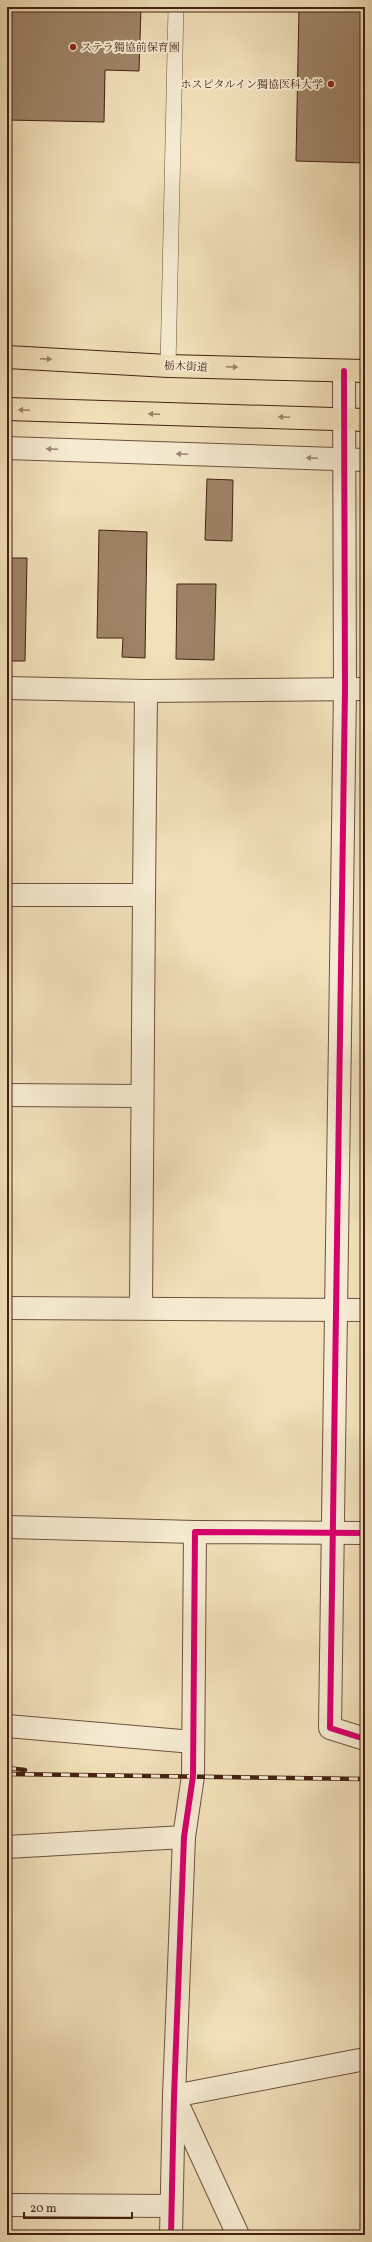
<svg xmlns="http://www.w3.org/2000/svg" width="372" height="2242" viewBox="0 0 372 2242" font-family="Vollkorn,'Noto Serif JP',serif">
	<rect width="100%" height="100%" fill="#f1e0b9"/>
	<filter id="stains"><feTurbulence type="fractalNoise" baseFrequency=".005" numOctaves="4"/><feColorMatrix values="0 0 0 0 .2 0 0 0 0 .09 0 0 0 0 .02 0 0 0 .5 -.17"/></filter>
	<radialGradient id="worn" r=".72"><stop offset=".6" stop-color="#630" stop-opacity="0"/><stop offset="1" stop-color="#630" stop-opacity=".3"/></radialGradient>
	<g fill="#9e8468" stroke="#442111">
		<polygon points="7,7 141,7 139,71 105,70 104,122 7,120"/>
		<polygon points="299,7 365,7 365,163 296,161"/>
		<polygon points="207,479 233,480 232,541 205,540"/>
		<polygon points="365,508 365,574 363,574"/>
		<polygon points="99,530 147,532 145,658 122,657 123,638 97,638"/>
		<polygon points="7,558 27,558 25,661 7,661"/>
		<polygon points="177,584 216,584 214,660 176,659"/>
	</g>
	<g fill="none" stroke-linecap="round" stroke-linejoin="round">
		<g stroke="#6f513b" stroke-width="16">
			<polyline id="lane" points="168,366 176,7"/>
		</g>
		<g stroke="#6f513b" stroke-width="24">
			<g id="street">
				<polyline points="344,371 345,689 330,1728 365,1739"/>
				<polyline points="7,448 365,460"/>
				<polyline points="7,688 146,691 365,689"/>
				<polyline points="7,895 144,895 146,691"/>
				<polyline points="7,1095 141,1096"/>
				<polyline points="7,1308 365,1310"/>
				<polyline points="141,1308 144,895"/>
				<polyline points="7,1527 195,1532"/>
				<polyline points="7,1726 193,1742"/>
				<polyline points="7,1847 184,1837"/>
				<polyline points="7,2205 171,2206"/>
				<polyline points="171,2235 174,2096 184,1837 193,1776 195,1532 365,1533"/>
				<polyline points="238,2235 174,2096 365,2059"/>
			</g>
		</g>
		<g stroke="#442111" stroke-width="24">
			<g id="primary">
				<polyline points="7,357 168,366 365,371"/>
				<polyline points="7,409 365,420"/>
			</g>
		</g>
		<use href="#lane" stroke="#f6ebd2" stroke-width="15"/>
		<use href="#street" stroke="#f6ebd2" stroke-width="22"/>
		<use href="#primary" stroke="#f1e0b9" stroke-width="22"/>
		<g stroke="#442111" stroke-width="4.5">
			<g id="rail">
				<polyline points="7,1768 25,1770"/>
				<polyline points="7,1774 365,1779"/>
			</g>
		</g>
		<use href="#rail" stroke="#f6ebd2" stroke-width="3" stroke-dasharray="9" stroke-linecap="butt"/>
		<g stroke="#f6ebd2" stroke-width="8">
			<g id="cycleway">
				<polyline points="344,371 345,689 330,1728 365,1739"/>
				<polyline points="171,2235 174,2096 184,1837 193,1776 195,1532 365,1533"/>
			</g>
		</g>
		<use href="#cycleway" stroke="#d6006c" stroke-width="6"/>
	</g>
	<defs><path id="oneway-solid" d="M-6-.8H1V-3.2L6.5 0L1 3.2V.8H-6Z"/></defs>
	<g fill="#9a8065">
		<use href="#oneway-solid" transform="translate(46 359) rotate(3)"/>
		<use href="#oneway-solid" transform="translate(232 367) rotate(2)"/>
		<use href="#oneway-solid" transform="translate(24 410) rotate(-178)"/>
		<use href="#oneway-solid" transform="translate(154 414) rotate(-178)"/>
		<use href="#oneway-solid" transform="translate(284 417) rotate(-178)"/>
	</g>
	<g fill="#9d8672">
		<use href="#oneway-solid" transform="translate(52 449) rotate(-178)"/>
		<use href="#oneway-solid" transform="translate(182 454) rotate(-178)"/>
		<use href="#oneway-solid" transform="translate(312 458) rotate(-178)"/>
	</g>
	<g fill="#8f2418" stroke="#f6ebd2" stroke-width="1.5">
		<circle cx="73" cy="47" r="4"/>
		<circle cx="331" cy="84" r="4"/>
	</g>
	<g text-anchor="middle" stroke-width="4" stroke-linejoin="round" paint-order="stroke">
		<g font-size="11" fill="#442111" stroke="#f6ebd2" text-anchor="start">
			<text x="81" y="51">ステラ獨協前保育園</text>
			<text x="323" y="88" text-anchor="end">ホスピタルイン獨協医科大学</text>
		</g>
		<g font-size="11" fill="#442111" stroke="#f6ebd2">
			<text transform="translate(186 366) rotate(2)" y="4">栃木街道</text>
		</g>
	</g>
	<rect width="372" height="2242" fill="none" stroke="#f1e0b9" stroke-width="24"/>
	<rect x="8" y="8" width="356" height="2226" fill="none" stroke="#442111" stroke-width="2"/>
	<rect x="12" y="12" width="348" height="2218" fill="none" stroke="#442111"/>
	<path d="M24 2212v6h108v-6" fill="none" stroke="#442111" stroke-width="2"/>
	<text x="30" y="2212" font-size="12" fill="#442111" stroke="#f6ebd2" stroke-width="3" paint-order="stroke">20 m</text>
	<rect width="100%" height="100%" filter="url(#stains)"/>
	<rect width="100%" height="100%" fill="url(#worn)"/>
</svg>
